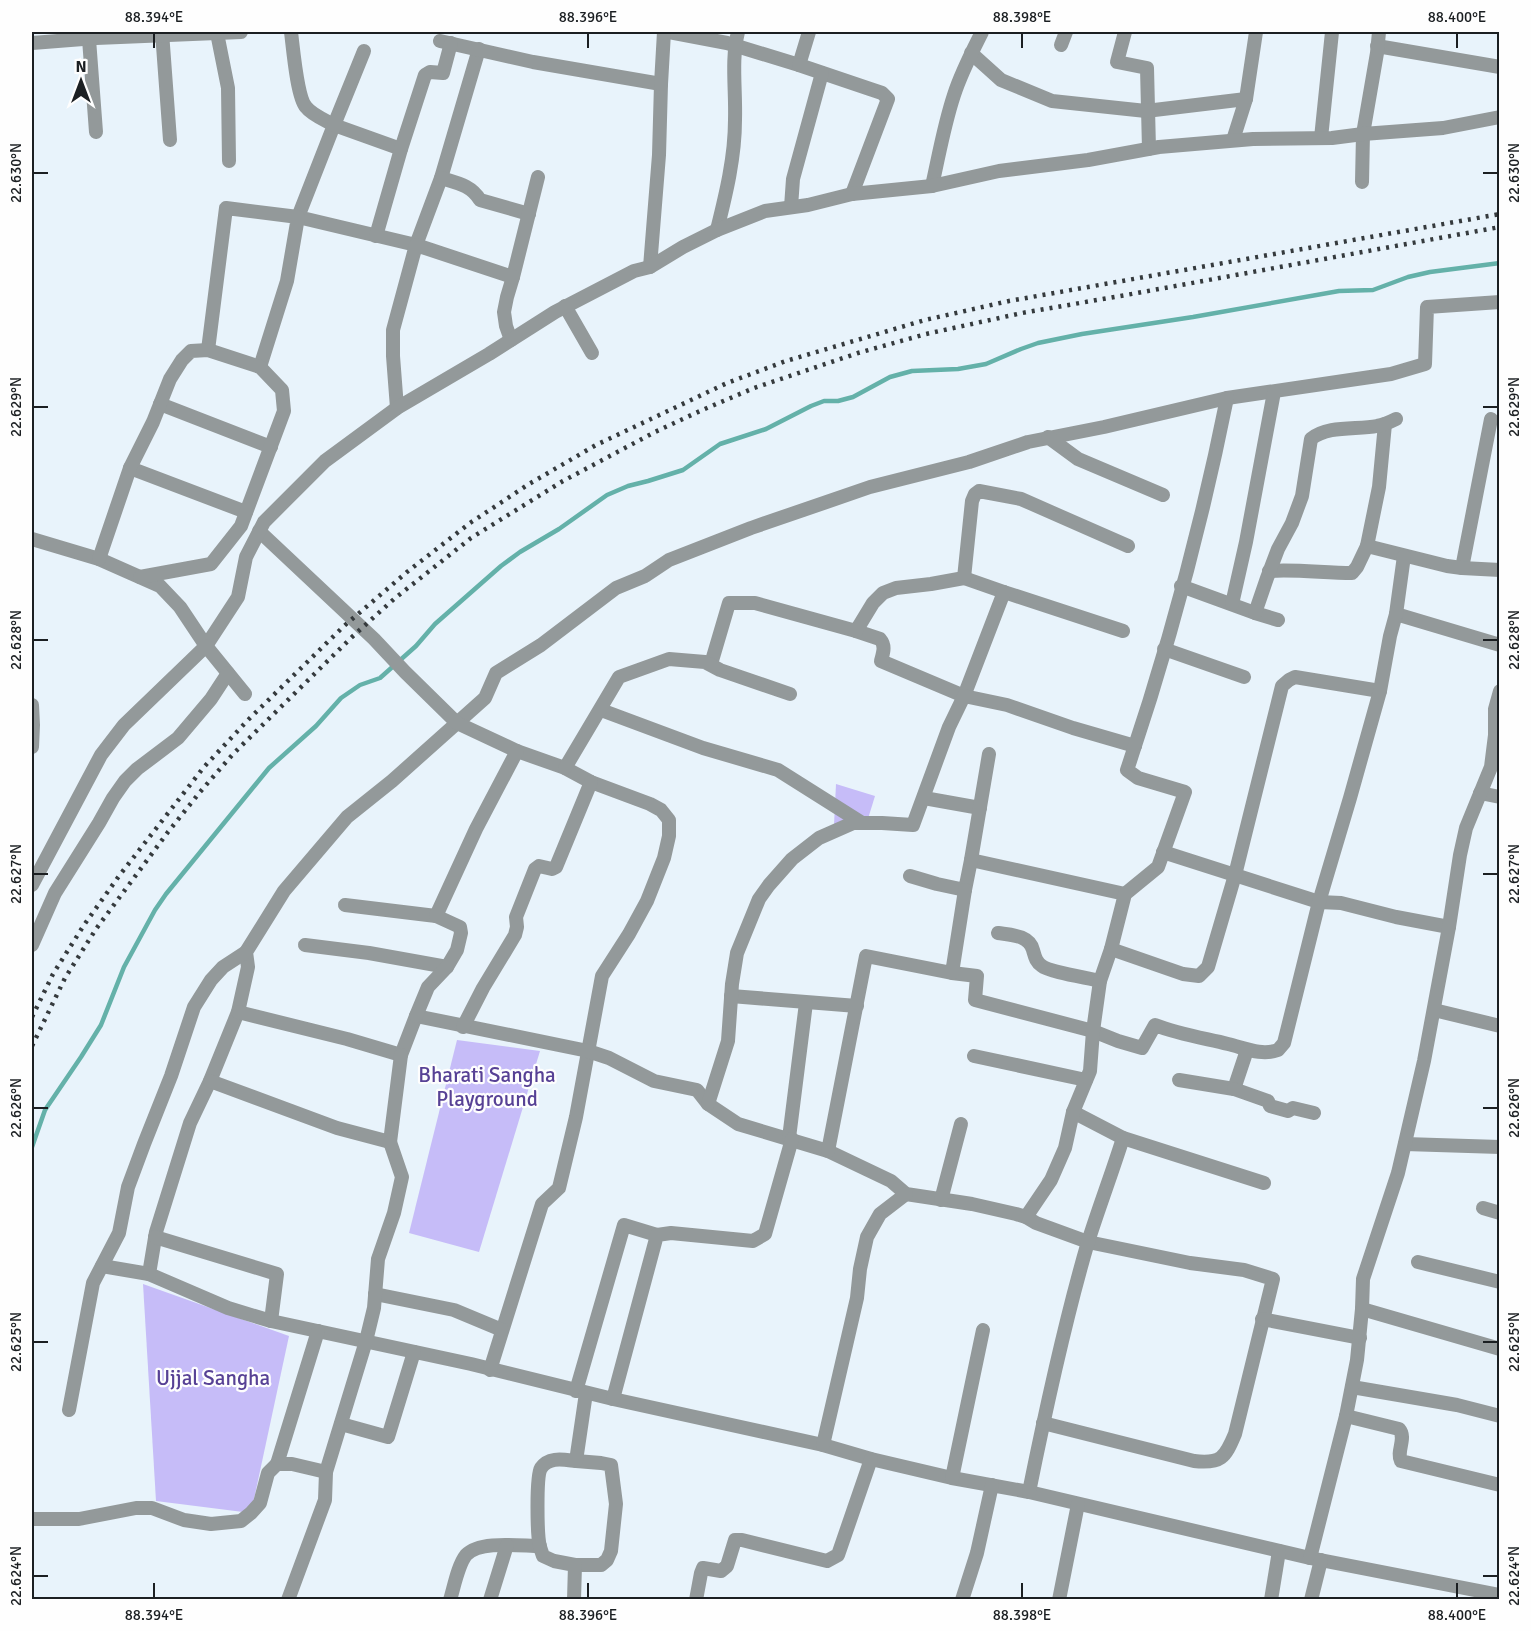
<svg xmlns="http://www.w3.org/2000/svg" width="1531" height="1631" viewBox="0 0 1531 1631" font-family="Signika,sans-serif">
	<rect width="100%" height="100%" fill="#e8f3fb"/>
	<g fill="#c6bcf8">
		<polygon points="836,784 875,796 867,822 834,825"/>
		<polygon points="457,1040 540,1051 479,1252 409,1233"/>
		<polygon points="143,1284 289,1336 251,1513 156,1501"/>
	</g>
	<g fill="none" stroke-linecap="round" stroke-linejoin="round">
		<polyline stroke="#64b1a9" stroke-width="4.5" points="32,1147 45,1110 81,1057 101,1025 124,967 155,910 166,894 269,768 316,726 341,698 360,685 380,678 416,646 435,624 501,566 520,552 559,529 607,495 628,486 648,481 683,470 720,444 766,429 811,406 824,401 838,401 853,397 890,377 912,371 958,369 986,364 1021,349 1038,343 1082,334 1193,317 1339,291 1373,290 1408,277 1430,272 1500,263"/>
		<g stroke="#93999a" stroke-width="14">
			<polyline points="162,32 170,140"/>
			<path d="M291,32C293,47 297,97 306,107C312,115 325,120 334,125L298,217L416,245L441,178L479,49"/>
			<polyline points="669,32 727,43 799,65 809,32"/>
			<polyline points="1125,32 1117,62 1147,68 1149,149"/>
			<polyline points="217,33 228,88 229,161"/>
			<polyline points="89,39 96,132"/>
			<polyline points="440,41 533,62 661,84 659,155 650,267"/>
			<polyline points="32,43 96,38 241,32"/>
			<polyline points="1061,45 1066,32"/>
			<polyline points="1377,46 1500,67"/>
			<polyline points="364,51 334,125 401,149"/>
			<polyline points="971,53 1001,80 1052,101 1146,111 1246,99"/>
			<polyline points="799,65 870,89 882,93 888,99 852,194"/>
			<polyline points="661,84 664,32"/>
			<polyline points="1321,138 1332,32"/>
			<polyline points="1233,140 1246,99 1256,32"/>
			<path d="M441,178C457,183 471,185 480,200L529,214"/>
			<polyline points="1362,182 1363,134 1377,53 1379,32"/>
			<path d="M932,186C939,155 944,125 954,95C961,73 972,52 982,32"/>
			<polyline points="791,207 793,179 822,73"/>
			<path d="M717,230C726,194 735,157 735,120C736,90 731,60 738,32"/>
			<polyline points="376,236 401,149 425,75 430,72 443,73 451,43"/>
			<polyline points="1500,302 1427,307 1425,364 1391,374 1227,398 1104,427 1028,442 969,462 870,487 751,528 669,560 645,576 616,588 541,645 496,673 485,698 392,781 347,817 284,891 246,952 248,967 238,1012 210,1081 190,1123 156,1232 149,1274 228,1308 271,1321 471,1364 613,1399 823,1445 871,1459 952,1478 1029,1492 1310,1558 1500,1595"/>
			<polyline points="565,306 592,353"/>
			<polyline points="511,340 506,326 504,312 507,297 513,277 538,177"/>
			<polyline points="208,350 226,208 298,217 287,281 260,367"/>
			<polyline points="160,404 271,447"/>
			<polyline points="397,408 393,356 393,330 416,245 513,277"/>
			<polyline points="1048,437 1078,459 1163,495"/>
			<polyline points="130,468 246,512"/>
			<polyline points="259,531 374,639 405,672 457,723 517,751 565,768 591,782 650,804 661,810 669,820 669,836 664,858 647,901 629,934 602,976 576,1117 559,1188 542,1204 490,1370"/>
			<polyline points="32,539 99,559 160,586 180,607 206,646 238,597 246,557 264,522 325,461 397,408 489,354 555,312 634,271 650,267 683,247 717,230 765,211 808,205 852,194 932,186 999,171 1088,160 1159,147 1253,139 1332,138 1363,134 1443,128 1500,117"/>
			<polyline points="1367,546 1379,487 1385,424"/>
			<polyline points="99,559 130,468 153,422 170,379 182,360 191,351 208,350 260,367 282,390 284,411 241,526 211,564 140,577"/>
			<polyline points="1462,568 1491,419"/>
			<path d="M1269,571C1295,569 1325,573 1352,573L1357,567L1367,546L1447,566L1462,568L1500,570"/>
			<polyline points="964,578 1004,592 1123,631"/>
			<polyline points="1181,586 1255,613 1278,620"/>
			<polyline points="1232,604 1246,542 1274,392"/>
			<path d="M1255,613L1267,578L1278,549L1292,523L1302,496L1311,439C1328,425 1357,430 1377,426C1383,425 1390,422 1396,419"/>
			<polyline points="1396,614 1500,645"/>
			<path d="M856,631L880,639C886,646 883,653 881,661L964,696L1004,592"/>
			<polyline points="1164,649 1244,677"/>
			<polyline points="711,664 729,603 755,603 856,631 873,603 883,593 896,588 931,584 964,578 972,501 975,494 979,491 1021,499 1128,546"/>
			<polyline points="32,705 33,725 32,747"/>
			<polyline points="601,710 703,748 778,770 862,823"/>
			<polyline points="565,768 619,677 669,659 705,662 720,670 790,694"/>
			<polyline points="1480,793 1500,797"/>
			<polyline points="924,798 980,808"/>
			<polyline points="1163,852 1319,902 1341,903 1396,917 1449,927"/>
			<polyline points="971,860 1125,894"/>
			<polyline points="910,876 937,884 965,890 971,860 989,754"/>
			<polyline points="32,885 101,755 124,725 206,646 245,694"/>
			<polyline points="345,905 436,916"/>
			<path d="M998,933C1011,935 1029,935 1033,950C1035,957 1036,962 1042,966C1049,972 1089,978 1100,981"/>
			<polyline points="32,945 55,893 99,823 113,798 125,781 137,769 178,738 211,699 228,673"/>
			<polyline points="305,945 369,953 447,967"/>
			<polyline points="1111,949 1183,974 1199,976 1208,967 1235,875 1282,686 1289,680 1295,677 1380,691"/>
			<path d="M952,973L977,976L975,1000L1093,1031L1118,1041L1142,1048L1155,1025C1178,1034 1203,1038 1228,1044C1245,1048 1261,1056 1278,1050L1284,1043L1319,902L1350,798L1380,691L1390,636L1396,614L1404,556"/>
			<polyline points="731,996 857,1006"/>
			<polyline points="1434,1010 1500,1026"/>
			<path d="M238,1012L347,1039L401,1055L416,1016L588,1051L609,1058L654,1081L697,1090L708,1104L738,1124L828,1151L891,1181L906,1194L972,1204L1016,1214L1026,1217L1036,1223L1088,1242L1190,1263L1244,1270L1273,1279L1235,1434C1225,1458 1221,1464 1194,1461L1043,1423"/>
			<polyline points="416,1016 428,987 447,967 457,950 461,933 460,927 436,916 476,829 517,751"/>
			<polyline points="463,1027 483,988 515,935 517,927 516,917 535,869 539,866 552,869 556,867 591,782"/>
			<polyline points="974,1056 1086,1080"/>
			<polyline points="1179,1080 1234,1089 1247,1050"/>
			<polyline points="210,1081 337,1128 390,1142 401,1055"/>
			<polyline points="1234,1089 1268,1101 1270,1106 1288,1111 1293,1108 1314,1113"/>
			<polyline points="708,1104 728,1041 732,984 737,953 759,899 769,885 792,859 819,838 853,823 882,823 913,825 949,727 964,696 1007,705 1073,728 1135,746"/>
			<polyline points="1073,1112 1123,1138 1264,1183"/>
			<polyline points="789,1138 806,1003"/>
			<polyline points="1405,1144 1500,1147"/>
			<polyline points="828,1151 866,956 952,973 965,890"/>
			<polyline points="941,1200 961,1124"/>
			<polyline points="1483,1208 1500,1213"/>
			<path d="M1026,1217L1051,1180L1065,1148L1073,1112L1090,1071L1093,1031L1100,981L1111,949L1125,894L1158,867L1185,792L1138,778L1127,770C1168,649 1202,523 1227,398"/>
			<polyline points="155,1237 277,1274 271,1321"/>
			<polyline points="1418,1262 1500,1282"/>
			<polyline points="102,1266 149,1274"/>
			<polyline points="375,1294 454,1310 502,1330"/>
			<polyline points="1362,1309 1500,1349"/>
			<polyline points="1262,1319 1360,1338"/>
			<polyline points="1352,1387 1457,1405 1500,1416"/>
			<polyline points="576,1391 624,1225 657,1235"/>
			<polyline points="613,1399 657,1235 671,1233 753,1241 765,1234 792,1139"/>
			<polyline points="69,1410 93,1283 119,1233 128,1187 144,1144 171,1076 194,1007 211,980 223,967 246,952"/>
			<path d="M1346,1416L1399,1429C1407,1438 1396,1451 1401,1461L1500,1485"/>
			<polyline points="341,1424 388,1437 414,1352"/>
			<polyline points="823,1445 857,1298 860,1269 867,1237 880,1214 906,1194"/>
			<polyline points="277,1464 318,1331"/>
			<polyline points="952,1478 983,1330"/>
			<path d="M1029,1492C1046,1408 1064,1324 1088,1242C1099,1207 1112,1173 1123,1138"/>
			<polyline points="32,1519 79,1519 136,1508 152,1508 184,1520 211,1524 241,1521 251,1513 260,1503 268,1473 277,1464 292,1464 326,1472"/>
			<polyline points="1310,1558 1346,1416 1357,1360 1362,1309 1363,1279 1398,1173 1424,1061 1449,927 1460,855 1466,828 1491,767 1495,735 1495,709 1500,691"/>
			<polyline points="575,1565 601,1565 607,1560 611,1551 616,1504 611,1465 601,1463 576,1461"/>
			<polyline points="288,1600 325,1500 326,1472 366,1341 374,1308 378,1259 394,1213 402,1177 390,1142"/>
			<path d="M450,1600C454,1587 458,1565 466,1555C480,1540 521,1546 540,1546"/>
			<polyline points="490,1600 507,1545"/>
			<path d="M574,1600L575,1565L554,1561L543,1556C542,1553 541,1550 540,1547C537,1536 536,1476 541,1468C549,1456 565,1460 576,1461L586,1393"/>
			<polyline points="696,1600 701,1573 703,1568 721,1571 727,1566 735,1540 742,1540 827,1561 838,1555 871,1459"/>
			<polyline points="962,1600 977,1553 992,1485"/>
			<polyline points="1059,1600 1078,1504"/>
			<polyline points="1271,1600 1279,1551"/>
			<polyline points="1311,1600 1321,1560"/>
		</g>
		<g stroke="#353a3d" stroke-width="4.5" stroke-dasharray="3 6" stroke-linecap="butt">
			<polyline points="32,1017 53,974 84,925 119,876 204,767 248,720 344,626 407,572 470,523 529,484 596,445 727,383 786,361 925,320 1009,301 1500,214"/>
			<polyline points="32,1046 65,978 96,929 168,832 200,792 233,754 352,637 394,599 471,538 563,481 655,432 700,411 754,388 858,353 926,334 1022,313 1126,295 1500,227"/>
		</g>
	</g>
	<path fill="none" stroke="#1b1f22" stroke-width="2" d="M154,33V48M588,33V48M1022,33V48M1457,33V48M33,173H48M1483,173H1498M33,407H48M1483,407H1498M33,640H48M1483,640H1498M33,874H48M1483,874H1498M33,1108H48M1483,1108H1498M33,1342H48M1483,1342H1498M33,1576H48M1483,1576H1498M154,1583V1598M588,1583V1598M1022,1583V1598M1457,1583V1598"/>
	<g text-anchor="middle" stroke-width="4.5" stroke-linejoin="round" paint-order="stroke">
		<g font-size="21" fill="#574195" stroke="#fefefe">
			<text x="487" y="1082">Bharati Sangha<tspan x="487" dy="24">Playground</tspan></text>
			<text x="213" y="1385">Ujjal Sangha</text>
		</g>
	</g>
	<rect width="1531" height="1631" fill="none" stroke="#fefefe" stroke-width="66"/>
	<g transform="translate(81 81)" stroke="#fefefe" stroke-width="4.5" paint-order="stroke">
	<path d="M0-4.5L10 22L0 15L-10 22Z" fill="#1b1f22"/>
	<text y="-9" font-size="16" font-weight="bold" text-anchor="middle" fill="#1b1f22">N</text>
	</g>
	<rect x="33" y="33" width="1465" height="1565" fill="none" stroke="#1b1f22" stroke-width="2"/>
	<g font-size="15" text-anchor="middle" fill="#1b1f22">
		<text x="154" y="22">88.394°E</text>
		<text x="588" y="22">88.396°E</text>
		<text x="1022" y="22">88.398°E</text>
		<text x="1457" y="22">88.400°E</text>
		<text transform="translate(16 173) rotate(-90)" y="5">22.630°N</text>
		<text transform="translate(1514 173) rotate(-90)" y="5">22.630°N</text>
		<text transform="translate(16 407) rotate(-90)" y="5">22.629°N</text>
		<text transform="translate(1514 407) rotate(-90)" y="5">22.629°N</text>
		<text transform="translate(16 640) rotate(-90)" y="5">22.628°N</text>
		<text transform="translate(1514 640) rotate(-90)" y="5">22.628°N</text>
		<text transform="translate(16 874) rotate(-90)" y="5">22.627°N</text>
		<text transform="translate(1514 874) rotate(-90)" y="5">22.627°N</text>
		<text transform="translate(16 1108) rotate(-90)" y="5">22.626°N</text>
		<text transform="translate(1514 1108) rotate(-90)" y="5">22.626°N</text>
		<text transform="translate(16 1342) rotate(-90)" y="5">22.625°N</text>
		<text transform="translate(1514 1342) rotate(-90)" y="5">22.625°N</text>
		<text transform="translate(16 1576) rotate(-90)" y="5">22.624°N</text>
		<text transform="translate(1514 1576) rotate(-90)" y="5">22.624°N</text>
		<text x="154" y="1620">88.394°E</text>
		<text x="588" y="1620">88.396°E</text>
		<text x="1022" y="1620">88.398°E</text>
		<text x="1457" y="1620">88.400°E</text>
	</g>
</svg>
